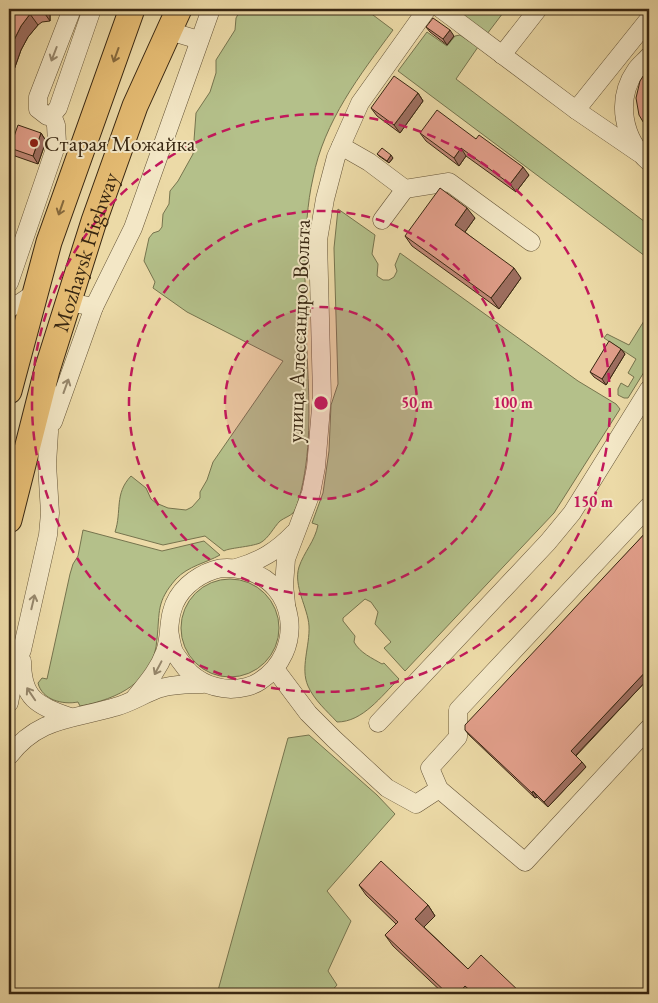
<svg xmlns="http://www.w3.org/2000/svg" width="658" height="1003" viewBox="0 0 658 1003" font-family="'EB Garamond',serif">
	<rect width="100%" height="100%" fill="#ecdaa7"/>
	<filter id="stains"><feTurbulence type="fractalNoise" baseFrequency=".004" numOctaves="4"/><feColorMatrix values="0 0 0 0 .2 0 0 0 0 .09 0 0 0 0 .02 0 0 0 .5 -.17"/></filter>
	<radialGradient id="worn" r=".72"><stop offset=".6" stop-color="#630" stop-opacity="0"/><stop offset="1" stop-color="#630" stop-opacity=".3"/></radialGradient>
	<g fill="#b4c08a" stroke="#76744e">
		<path d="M241,9H365L393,30C360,75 324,121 313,178C307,204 306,231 305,257C305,289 305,321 307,352C309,399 312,445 301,491C299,497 297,509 293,513C290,516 284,518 280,521C273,528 269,538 260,543C250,547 228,548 224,551L205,536L163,545L115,532C122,511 114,494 131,476L146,488L151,499L156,503L168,508L186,510L192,507L200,498V492L207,480L213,462L283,361L187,312L153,288L155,282L144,261L149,238L153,233L159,231L162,227L163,214L169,204L170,191L178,181L193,154L196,113L210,92L216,73V60L235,30L236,18Z"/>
		<polygon points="454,9 506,9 487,34"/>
		<polygon points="427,32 447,46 455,36 460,35 478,47 456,79 649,225 649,259 398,71"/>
		<path d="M338,209L375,235L372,254L378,264L377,276L383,280H389L394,277L397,271L395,265L400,253L578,381L616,404L620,409L554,513L405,671L384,648L391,642L375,624L378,612L371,602L365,599L343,618V621L355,636L354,642C360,653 372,658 382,664L384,663L399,679C381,696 363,722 337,722C327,711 314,700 308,686C300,668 310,646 309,626C308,608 293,586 299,567C304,552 315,541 318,525L312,523L323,493L329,451L331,405L338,384L334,248Z"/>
		<polygon points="649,313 649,364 628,398 624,398 618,395 618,389 621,383 628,387 634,377 628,373 636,359 604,338 607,334 629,345"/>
		<path d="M83,530L162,551L204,541L220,555C206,563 188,566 176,579C156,602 160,611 157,639C154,682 118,699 80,706L78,702C63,705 42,700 38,683L42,678L47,679L70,574L73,564L78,556Z"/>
		<circle cx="230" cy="628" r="49"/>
		<polygon points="309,735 377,795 395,814 327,891 351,921 328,971 337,985 329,994 217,994 288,738"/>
	</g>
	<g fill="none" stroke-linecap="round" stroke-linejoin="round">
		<g stroke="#655437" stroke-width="19">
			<g id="minor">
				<polyline points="72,9 38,97 38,109 47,116 52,115 58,108 92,9"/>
				<polyline points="441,9 576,110 639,153"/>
				<polyline points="169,31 199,40"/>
				<polyline points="502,55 538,9"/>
				<path d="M649,56C645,61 639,65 636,70C615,100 623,139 649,162"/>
				<polyline points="576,110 649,19"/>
				<polyline points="341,146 369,162 405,189 449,182 531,242"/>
				<polyline points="382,220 405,189"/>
				<polyline points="9,283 57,143 56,125 52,115"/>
				<polyline points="68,302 94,307 133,228 211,9"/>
				<polyline points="9,308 20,303 35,293"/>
				<polyline points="53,422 94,307"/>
				<polyline points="649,506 458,710 458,737 430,768 439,789 525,862 649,728"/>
				<path d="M236,568C260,561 277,551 294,533"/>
				<polyline points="286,604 284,585 286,559 311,493 316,467 322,396 318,240 325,199 336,157 360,103 427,9"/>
				<path d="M22,661C22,699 37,705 70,717"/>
				<polyline points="275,669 308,713 334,739 387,788 416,804 439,789"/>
				<path d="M134,699C146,684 158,671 165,652C170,639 168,625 172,611C177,591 195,576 214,570C223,567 234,568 244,570C298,582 305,652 260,681C253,686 241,689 231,689C210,688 193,680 181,662C178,658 174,653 173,649C171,643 170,636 169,630"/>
				<polyline points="9,703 16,665 22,650 48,535 50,513 47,464 49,432 48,391"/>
				<polyline points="378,723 548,542 572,513 649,389"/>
				<path d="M9,756C39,717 72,720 115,707C131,703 145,693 161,688C175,684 189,684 203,684"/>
			</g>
		</g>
		<g stroke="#382712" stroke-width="27">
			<g id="highway">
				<polyline points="9,391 49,242 132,9"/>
				<path id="s1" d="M9,520L47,370L94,221L135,106L179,9"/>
			</g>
		</g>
		<use href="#minor" stroke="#f3e7c6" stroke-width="18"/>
		<use href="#highway" stroke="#e6bd74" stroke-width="25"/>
	</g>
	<g fill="#c28978" stroke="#382712">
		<polygon points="9,9 55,9 50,12 50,21 42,22 38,25 28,37 21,50 9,84"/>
		<polygon points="426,27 454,36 447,45 430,32"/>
		<polygon points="418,93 423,101 400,133 377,116 371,108"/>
		<polygon points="41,133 46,141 38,164 15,156 10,148"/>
		<polygon points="420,133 476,139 529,175 516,192 466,156 459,166 426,141"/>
		<polygon points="377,154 393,158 389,163 379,156"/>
		<polygon points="475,218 465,232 521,278 499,309 412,246 405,236"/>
		<polygon points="621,349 625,354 606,385 594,377 590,372"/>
		<polygon points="649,529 649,678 576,756 586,767 548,807 537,797 535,798 469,735 465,730"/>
		<polygon points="359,885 428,905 435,916 424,927 468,969 522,994 444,994 393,946 385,935 396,924 366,895"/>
	</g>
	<g fill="#9e6f61" stroke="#382712">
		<polygon points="43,9 48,9 50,12 50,21 43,11"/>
		<polygon points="30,14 38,25 28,37 21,50 9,84 9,53 14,40 21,26"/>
		<polygon points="450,30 454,36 447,45 443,39"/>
		<polygon points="418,93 423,101 400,133 394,125"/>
		<polygon points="41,133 46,141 38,164 33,156"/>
		<polygon points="461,148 466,156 459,166 454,158"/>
		<polygon points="391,155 393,158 389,163 387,161"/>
		<polygon points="523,167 529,175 516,192 510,184"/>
		<polygon points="467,208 475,218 462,236 455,225"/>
		<polygon points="514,268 521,278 499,309 491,298"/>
		<polygon points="621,349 625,354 606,385 602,379"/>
		<polygon points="649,668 649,678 575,756 571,751"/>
		<polygon points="582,762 586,767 548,807 544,802"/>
		<polygon points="533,791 537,797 535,798 532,793"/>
		<polygon points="428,905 435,916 422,929 415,919"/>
	</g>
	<g fill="#e29f8b" stroke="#382712">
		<polygon points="9,9 43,9 43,11 34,11 30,14 21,26 14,40 9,53"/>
		<polygon points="433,18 450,30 443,39 426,27"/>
		<polygon points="649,67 649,132 648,130 639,115 636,98 640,81"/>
		<polygon points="394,76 418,93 394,125 371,108"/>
		<polygon points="437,110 476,139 479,135 523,167 510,184 461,148 454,158 420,133"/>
		<polygon points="18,125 41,133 33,156 10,148"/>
		<polygon points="382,148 391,155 387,161 377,154"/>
		<polygon points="440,188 467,208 455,225 514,268 491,298 405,236"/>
		<polygon points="609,341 621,349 602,379 590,372"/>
		<polygon points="649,529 649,668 571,751 582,762 544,802 533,791 532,793 465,730 465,725"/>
		<polygon points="381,861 428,905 415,919 468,969 481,955 522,994 474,994 465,986 458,994 448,994 385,935 398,922 359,885"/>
	</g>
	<defs><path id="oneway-shaft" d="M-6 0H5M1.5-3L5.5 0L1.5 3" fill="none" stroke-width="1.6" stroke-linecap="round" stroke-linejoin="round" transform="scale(1.25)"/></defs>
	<g stroke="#96876c">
		<use href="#oneway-shaft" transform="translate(54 54) rotate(111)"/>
		<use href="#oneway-shaft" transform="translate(66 386) rotate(-70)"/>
		<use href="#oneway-shaft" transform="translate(33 602) rotate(-77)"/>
		<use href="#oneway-shaft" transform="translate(158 668) rotate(118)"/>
		<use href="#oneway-shaft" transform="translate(31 694) rotate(-124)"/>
	</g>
	<g stroke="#866a3e">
		<use href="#oneway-shaft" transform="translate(116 55) rotate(110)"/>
		<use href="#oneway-shaft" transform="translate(61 208) rotate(109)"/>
	</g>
	<circle cx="321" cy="403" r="96" fill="#c2185b" fill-opacity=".12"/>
	<g fill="none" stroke="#c2185b" stroke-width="2.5" stroke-dasharray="9 6">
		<circle cx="321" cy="403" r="96"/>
		<circle cx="321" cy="403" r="192"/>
		<circle cx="321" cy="403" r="289"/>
	</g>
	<circle fill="#8f2418" stroke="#f3e7c6" stroke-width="2" cx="34" cy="143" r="5"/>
	<g text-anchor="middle" stroke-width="4" stroke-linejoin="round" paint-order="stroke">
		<g font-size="22" fill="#382712" stroke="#f3e7c6" text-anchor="start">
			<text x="44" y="151">Старая Можайка</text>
		</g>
		<g font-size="22" fill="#382712" stroke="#f3e7c6">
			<text dy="8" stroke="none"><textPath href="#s1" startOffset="279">Mozhaysk Highway</textPath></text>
			<text transform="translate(298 331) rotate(-88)" y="8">улица Алессандро Вольта</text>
		</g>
	</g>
	<circle cx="321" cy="403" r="8" fill="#c2185b" stroke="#f3e7c6" stroke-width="2.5"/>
	<g font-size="15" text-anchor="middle" font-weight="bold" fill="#c2185b" stroke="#f3e7c6" stroke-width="4" stroke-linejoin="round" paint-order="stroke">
		<text x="417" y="408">50 m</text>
		<text x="513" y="408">100 m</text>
		<text x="593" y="507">150 m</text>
	</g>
	<rect width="658" height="1003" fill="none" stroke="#ecdaa7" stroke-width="30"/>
	<rect x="10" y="10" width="638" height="983" fill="none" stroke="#382712" stroke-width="2.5"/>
	<rect x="15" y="15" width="628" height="973" fill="none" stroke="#382712"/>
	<rect width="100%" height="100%" filter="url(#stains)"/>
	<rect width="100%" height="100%" fill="url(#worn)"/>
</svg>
